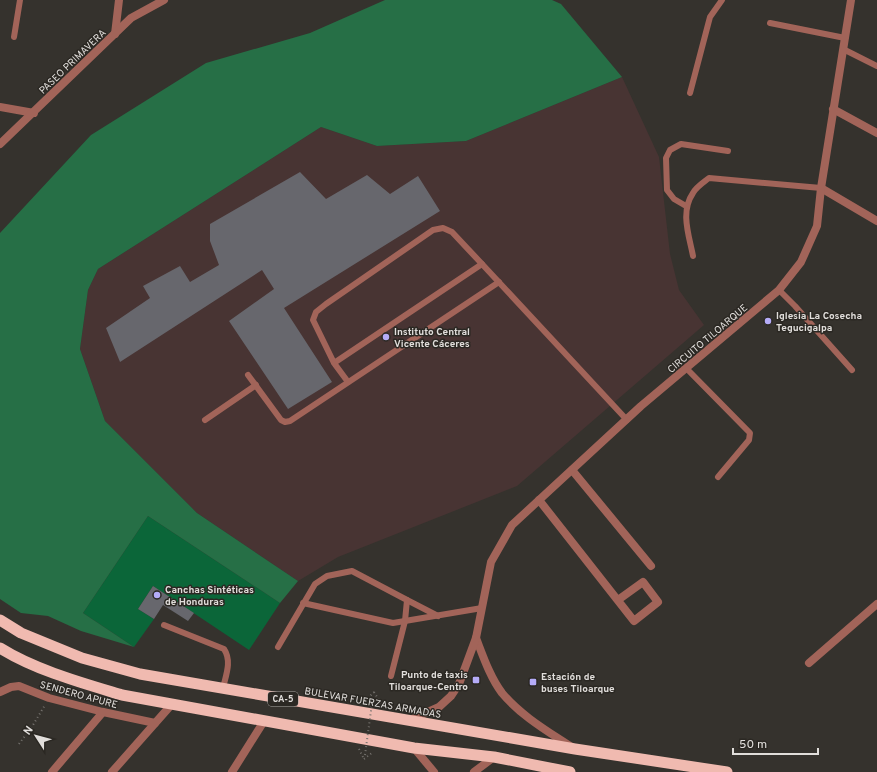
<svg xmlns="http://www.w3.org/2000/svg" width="877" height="772" viewBox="0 0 877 772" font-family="Overpass,sans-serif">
	<rect width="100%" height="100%" fill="#35322d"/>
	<polygon fill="#483433" points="622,77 659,157 670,254 679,290 704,325 517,486 338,557 298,581 197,513 105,421 80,349 88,290 98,269 321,127 377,146 466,141"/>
	<polygon fill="#0b6639" points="148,516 280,603 249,650 153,586 138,609 154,619 134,647 83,613"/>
	<polygon fill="#266f46" points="385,0 552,0 561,4 622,77 466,141 377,146 321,127 98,269 88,290 80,349 105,421 197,513 298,581 280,603 148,516 83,613 134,647 81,631 48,616 21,613 0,599 0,233 91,135 206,63 310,33"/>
	<g fill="#67676d">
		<polygon points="300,172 326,199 367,175 390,194 418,176 440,211 284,308 332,382 288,409 229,321 274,289 262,270 120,362 106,328 150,298 143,286 180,266 190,282 219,265 210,241 210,224"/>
		<polygon points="153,586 194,613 188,621 163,605 154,619 138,609"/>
	</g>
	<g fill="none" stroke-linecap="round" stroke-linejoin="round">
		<g stroke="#75726e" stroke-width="2" stroke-dasharray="1 3" stroke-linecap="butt">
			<polyline points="374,692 382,705"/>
			<polyline points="365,701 374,692"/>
			<polyline points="19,744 33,725 45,705"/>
			<polyline points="359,749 364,759"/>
			<polyline points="364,759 373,752"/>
		</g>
		<g stroke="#a26459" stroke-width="6">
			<polyline points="770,23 845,38"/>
			<polyline points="14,37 20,0"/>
			<polyline points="843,49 877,66"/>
			<polyline points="690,93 710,17 722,0"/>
			<polyline points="686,206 674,199 667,190 666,158 670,150 681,144 728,151"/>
			<path d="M693,256C689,235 680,212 693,193C696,187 704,182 709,178L821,188"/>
			<polyline points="482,264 627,420"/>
			<polyline points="779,290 795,306 852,370"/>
			<polyline points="334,363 482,264 452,232 443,228 433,230 326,304 316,312 313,320 334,363 348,382"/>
			<polyline points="686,368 750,433 749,440 718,477"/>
			<polyline points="248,375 281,420 285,422 290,421 499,282"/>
			<polyline points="205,420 256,385"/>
			<polyline points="407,600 438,616"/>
			<polyline points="303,603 393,623 482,608"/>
			<path d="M164,625L224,649C232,661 226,675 223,688"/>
			<polyline points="278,647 315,584 327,576 352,571 407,600 405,621 391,676"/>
		</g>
		<g stroke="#a26459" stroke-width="8">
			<polyline points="115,34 119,0"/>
			<polyline points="0,107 34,113"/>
			<polyline points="833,109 877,133"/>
			<polyline points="0,144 131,18 164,0"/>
			<polyline points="821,188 877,221"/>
			<polyline points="572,470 651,566"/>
			<polyline points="539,500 634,621 658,602 643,582 618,600"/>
			<polyline points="809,663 877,604"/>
			<polyline points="0,692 11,687 19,686 49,698 103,712 155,723"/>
			<polyline points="414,748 434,772"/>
			<polyline points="52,772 103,712"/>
			<polyline points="112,772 172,704"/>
			<polyline points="232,772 264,721"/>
			<polyline points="474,772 494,757"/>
		</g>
		<g stroke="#a26459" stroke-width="8">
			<path d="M476,638C483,656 490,677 502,693C521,716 549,732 573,748"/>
			<polyline points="410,720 439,707 451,696 459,684 476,638 491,562 512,525 641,406 779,290 801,262 817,226 821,188 851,0"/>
		</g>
		<g stroke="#f0bab0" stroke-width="11">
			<polyline points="0,620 21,633 82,658 140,674 575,749 727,772"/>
			<path d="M0,648C35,670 82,683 122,695L414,748L494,757L570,772"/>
		</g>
		<polyline stroke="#75726e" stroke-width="2" stroke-dasharray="1 3" stroke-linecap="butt" points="365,755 373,696"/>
	</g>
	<g fill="#b5acf8" stroke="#2b2823" stroke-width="1.5">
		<circle cx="768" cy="321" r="4"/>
		<circle cx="386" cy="337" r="4"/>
		<circle cx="157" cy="595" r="4"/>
		<rect x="472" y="676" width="8" height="8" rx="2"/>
		<rect x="529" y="678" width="8" height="8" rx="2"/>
	</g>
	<g text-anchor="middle" stroke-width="3" stroke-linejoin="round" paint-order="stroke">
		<rect fill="#2b2823" stroke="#aaa7a4" stroke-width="1" x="268" y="692" width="30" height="14" rx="3"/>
		<g font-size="9" font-weight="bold" fill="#e1dedb">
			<text x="283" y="702">CA-5</text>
		</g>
		<g font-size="10" fill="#e1dedb" stroke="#2b2823">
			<text transform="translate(72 61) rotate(-44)" y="4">PASEO PRIMAVERA</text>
			<text transform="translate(707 338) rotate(-40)" y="4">CIRCUITO TILOARQUE</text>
			<text transform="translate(79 694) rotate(15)" y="4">SENDERO APURE</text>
			<text transform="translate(373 702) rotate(10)" y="4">BULEVAR FUERZAS ARMADAS</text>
		</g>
		<g font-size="10" font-weight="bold" fill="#e1dedb" stroke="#2b2823" text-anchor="start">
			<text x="776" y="319">Iglesia La Cosecha<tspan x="776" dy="12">Tegucigalpa</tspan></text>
			<text x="394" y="335">Instituto Central<tspan x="394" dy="12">Vicente Cáceres</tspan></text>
			<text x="165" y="593">Canchas Sintéticas<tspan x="165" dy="12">de Honduras</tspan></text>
			<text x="468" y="678" text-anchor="end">Punto de taxis<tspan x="468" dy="12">Tiloarque-Centro</tspan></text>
			<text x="541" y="680">Estación de<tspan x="541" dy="12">buses Tiloarque</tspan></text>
		</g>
	</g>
	<g transform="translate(36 736) rotate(306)" stroke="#2b2823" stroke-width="3" paint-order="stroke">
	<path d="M0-3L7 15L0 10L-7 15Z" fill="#e1dedb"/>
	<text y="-6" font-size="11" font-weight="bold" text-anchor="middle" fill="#e1dedb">N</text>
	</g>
	<path d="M733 748v6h85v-6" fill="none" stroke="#e1dedb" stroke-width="2"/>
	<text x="739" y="748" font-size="12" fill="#e1dedb" stroke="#2b2823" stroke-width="3" paint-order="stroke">50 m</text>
</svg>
